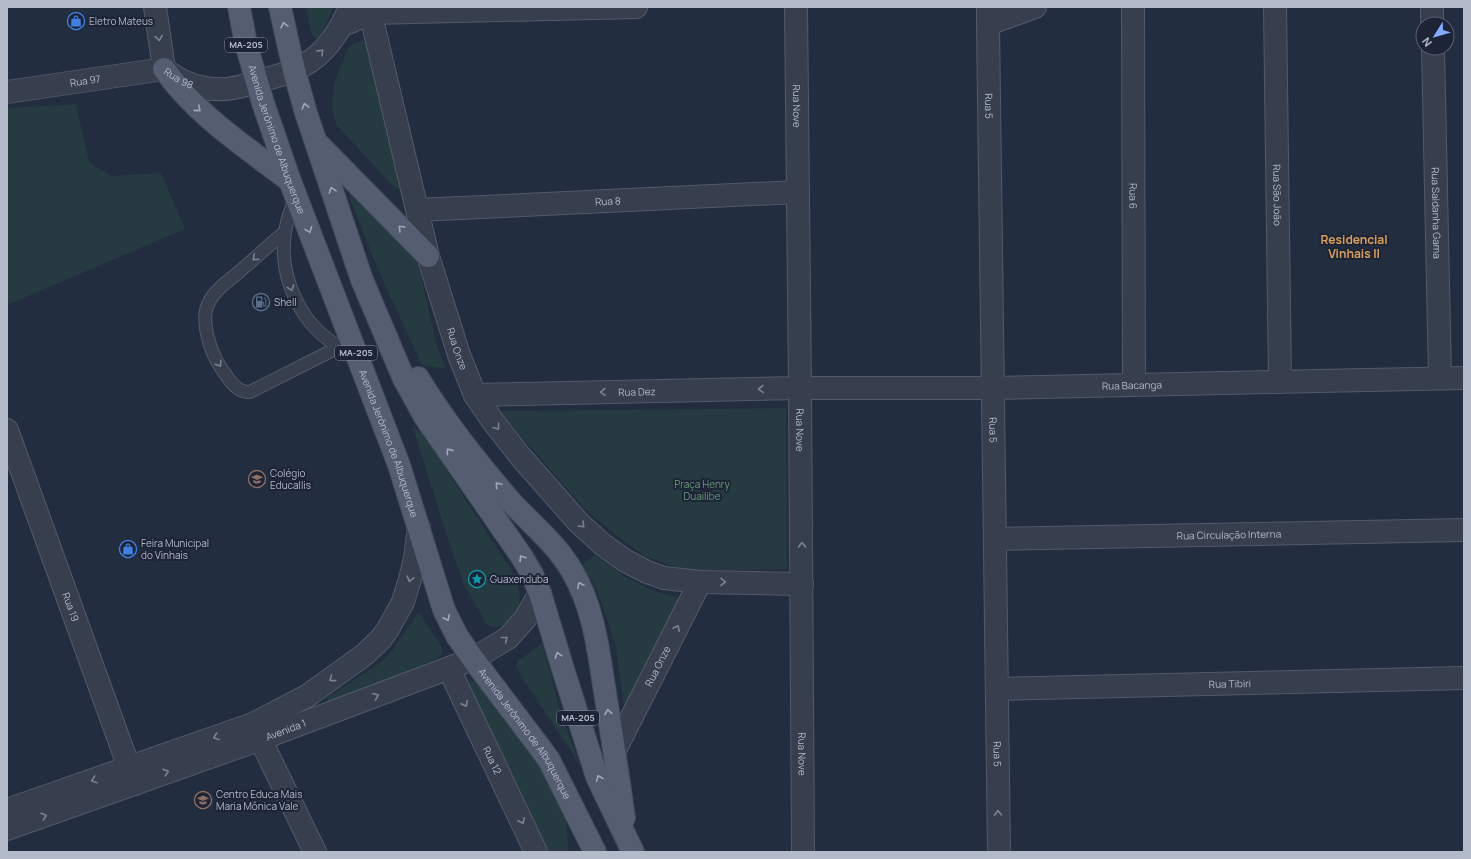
<svg xmlns="http://www.w3.org/2000/svg" width="1471" height="859" viewBox="0 0 1471 859" font-family="Manrope,sans-serif">
	<rect width="100%" height="100%" fill="#232d40"/>
	<g fill="#253b41">
		<polygon points="306,7 334,7 320,37 315,38 311,33"/>
		<polygon points="361,41 366,41 370,44 402,190 394,187 336,124 332,108 334,84 347,50 353,44"/>
		<polygon points="76,104 89,162 111,176 161,173 185,229 7,305 7,108"/>
		<polygon points="352,191 415,258 419,267 436,344 446,369 422,365 376,265 349,196"/>
		<polygon points="786,408 787,569 689,571 646,557 616,535 584,508 499,411"/>
		<path d="M413,428L420,429L515,576C521,594 524,605 509,619C501,628 498,628 487,625L464,584L449,542Z"/>
		<polygon points="595,555 625,577 654,591 682,599 624,706 616,647 597,589 582,565"/>
		<path d="M418,613L420,614L442,648C443,654 442,655 437,659L329,703L327,698L380,663L392,651Z"/>
		<polygon points="542,643 561,714 580,765 523,679 516,667 517,662"/>
		<polygon points="469,680 474,681 480,685 531,748 566,819 569,852 548,852 471,690"/>
	</g>
	<g fill="none" stroke-linecap="round" stroke-linejoin="round">
		<g stroke="#525a6a" stroke-width="14">
			<g id="service">
				<path d="M296,197C291,208 287,219 285,232C278,278 302,329 344,349"/>
				<path d="M285,232C269,245 254,259 239,272C228,281 215,290 209,302C199,320 211,353 221,368C229,379 236,393 250,392L339,347"/>
			</g>
		</g>
		<g stroke="#525a6a" stroke-width="24">
			<g id="minor">
				<path id="s1" d="M796,7L800,388H993L1464,378"/>
				<path id="s2" d="M1133,7L1134,385"/>
				<path id="s3" d="M1275,7L1280,382"/>
				<polyline points="1432,7 1432,24"/>
				<path id="s4" d="M988,24L999,852"/>
				<path id="s5" d="M1433,48L1440,378"/>
				<path id="s6" d="M7,92L164,69"/>
				<path id="s7" d="M418,210L798,192"/>
				<path id="s8" d="M7,430L135,784"/>
				<path id="s9" d="M995,539L1464,530"/>
				<path id="s10" d="M997,689L1464,678"/>
				<polyline points="253,724 315,852"/>
			</g>
		</g>
		<g stroke="#525a6a" stroke-width="24">
			<g id="tertiary">
				<path id="s11" d="M155,7L164,69C177,78 189,86 205,88C223,92 242,87 259,81C270,78 283,75 294,70C319,60 336,38 347,14"/>
				<path id="s12" d="M369,7L428,256L459,355L475,395L492,420L520,456L579,523L602,544L624,560L647,572L664,578L700,582L802,584"/>
				<polyline points="988,7 988,24 1035,7"/>
				<polyline points="341,26 371,13 636,7"/>
				<path id="s13" d="M475,395L800,388L803,852"/>
				<path id="s14" d="M449,669L536,852"/>
				<path id="s15" d="M615,750L700,582"/>
				<polyline points="7,810 253,724 307,696 364,655 380,640 388,629 403,602 410,579 415,558 419,527"/>
				<path id="s16" d="M7,829L261,739L473,659L508,638L525,619L540,593"/>
			</g>
		</g>
		<g stroke="#404859" stroke-width="24">
			<g id="primary">
				<path id="s17" d="M239,7L246,44L263,103L290,181L399,465L444,610L457,636L473,659L538,745L549,760L595,852"/>
				<polyline points="280,7 294,70 306,113 362,280 404,379 425,417 522,557 532,574 540,593 563,669 597,777 633,852"/>
				<path d="M164,69C196,115 246,147 290,181"/>
				<polyline points="319,145 428,256"/>
				<path d="M418,378C445,422 478,464 512,503C532,524 558,546 572,571C593,606 598,647 604,686C611,730 618,774 624,818"/>
			</g>
		</g>
		<use href="#service" stroke="#373f4f" stroke-width="12"/>
		<use href="#minor" stroke="#373f4f" stroke-width="22"/>
		<use href="#tertiary" stroke="#373f4f" stroke-width="22"/>
		<use href="#primary" stroke="#555e70" stroke-width="22"/>
	</g>
	<defs><path id="oneway-chevron" d="M-2-3.5L2.5 0L-2 3.5" fill="none" stroke-width="1.6" stroke-linecap="round" stroke-linejoin="round"/></defs>
	<g stroke="#a0a8b8">
		<use href="#oneway-chevron" transform="translate(284 25) rotate(-103)"/>
		<use href="#oneway-chevron" transform="translate(305 106) rotate(-105)"/>
		<use href="#oneway-chevron" transform="translate(198 109) rotate(41)"/>
		<use href="#oneway-chevron" transform="translate(332 190) rotate(-109)"/>
		<use href="#oneway-chevron" transform="translate(401 228) rotate(-135)"/>
		<use href="#oneway-chevron" transform="translate(309 230) rotate(69)"/>
		<use href="#oneway-chevron" transform="translate(449 451) rotate(-125)"/>
		<use href="#oneway-chevron" transform="translate(498 485) rotate(-130)"/>
		<use href="#oneway-chevron" transform="translate(522 558) rotate(-122)"/>
		<use href="#oneway-chevron" transform="translate(580 585) rotate(-116)"/>
		<use href="#oneway-chevron" transform="translate(447 618) rotate(64)"/>
		<use href="#oneway-chevron" transform="translate(558 655) rotate(-107)"/>
		<use href="#oneway-chevron" transform="translate(608 712) rotate(-99)"/>
		<use href="#oneway-chevron" transform="translate(599 778) rotate(-113)"/>
	</g>
	<g stroke="#7b8393">
		<use href="#oneway-chevron" transform="translate(159 38) rotate(81)"/>
		<use href="#oneway-chevron" transform="translate(321 52) rotate(-44)"/>
		<use href="#oneway-chevron" transform="translate(255 258) rotate(139)"/>
		<use href="#oneway-chevron" transform="translate(291 288) rotate(70)"/>
		<use href="#oneway-chevron" transform="translate(219 364) rotate(57)"/>
		<use href="#oneway-chevron" transform="translate(761 389) rotate(179)"/>
		<use href="#oneway-chevron" transform="translate(603 392) rotate(179)"/>
		<use href="#oneway-chevron" transform="translate(497 427) rotate(52)"/>
		<use href="#oneway-chevron" transform="translate(582 525) rotate(45)"/>
		<use href="#oneway-chevron" transform="translate(802 545) rotate(-91)"/>
		<use href="#oneway-chevron" transform="translate(410 579) rotate(105)"/>
		<use href="#oneway-chevron" transform="translate(723 582) rotate(1)"/>
		<use href="#oneway-chevron" transform="translate(677 628) rotate(-63)"/>
		<use href="#oneway-chevron" transform="translate(505 639) rotate(-38)"/>
		<use href="#oneway-chevron" transform="translate(332 679) rotate(143)"/>
		<use href="#oneway-chevron" transform="translate(376 696) rotate(-21)"/>
		<use href="#oneway-chevron" transform="translate(465 704) rotate(64)"/>
		<use href="#oneway-chevron" transform="translate(216 737) rotate(161)"/>
		<use href="#oneway-chevron" transform="translate(166 772) rotate(-19)"/>
		<use href="#oneway-chevron" transform="translate(94 780) rotate(161)"/>
		<use href="#oneway-chevron" transform="translate(998 813) rotate(-91)"/>
		<use href="#oneway-chevron" transform="translate(44 816) rotate(-19)"/>
		<use href="#oneway-chevron" transform="translate(522 821) rotate(64)"/>
	</g>
	<defs>
		<g id="shop-ring" transform="scale(0.9)"><circle r="9.5" fill="#1c2435" stroke="#3f7fe0" stroke-width="1.5"/><path d="M-5-2.5h2.3a2.7 3.5 0 0 1 5.4 0H5L5.5 6h-11ZM-1.5-2.5h3a1.5 2.3 0 0 0-3 0Z" fill="#3f7fe0"/></g>
		<g id="fuel-ring" transform="scale(0.9)"><circle r="9.5" fill="#1c2435" stroke="#5c6f8a" stroke-width="1.5"/><path d="M-5.5-6h7V0h2V4h1.3V-2.5L3-4.5l.8-.8L6-3V5H2.5V1h-1V6h-7ZM-4.2-4.7v3.2H.2V-4.7Z" fill="#5c6f8a"/></g>
		<g id="school-ring" transform="scale(0.9)"><circle r="9.5" fill="#1c2435" stroke="#8d6e63" stroke-width="1.5"/><path d="M0-5L7-2L0 1L-7-2ZM-4 1L0 2.5L4 1V4Q0 6-4 4Z" fill="#8d6e63"/></g>
		<g id="sight-ring" transform="scale(0.9)"><circle r="9.5" fill="#1c2435" stroke="#0f9aa8" stroke-width="1.5"/><path d="M0-6L1.8-2.2L6-1.7L2.9 1.2L3.7 5.4L0 3.3L-3.7 5.4L-2.9 1.2L-6-1.7L-1.8-2.2Z" fill="#0f9aa8"/></g>
	</defs>
	<g fill-rule="evenodd">
		<use href="#shop-ring" x="76" y="21"/>
		<use href="#fuel-ring" x="261" y="302"/>
		<use href="#school-ring" x="257" y="479"/>
		<use href="#shop-ring" x="128" y="549"/>
		<use href="#sight-ring" x="477" y="579"/>
		<use href="#school-ring" x="203" y="800"/>
	</g>
	<g text-anchor="middle" stroke-width="4" stroke-linejoin="round" paint-order="stroke">
		<g fill="#1c2435" stroke="#868d9d" stroke-width="1">
			<rect x="225" y="38" width="42" height="14" rx="3"/>
			<rect x="335" y="346" width="42" height="14" rx="3"/>
			<rect x="557" y="711" width="42" height="14" rx="3"/>
		</g>
		<g font-size="9" font-weight="bold" fill="#b3baca">
			<text x="246" y="48">MA-205</text>
			<text x="356" y="356">MA-205</text>
			<text x="578" y="721">MA-205</text>
		</g>
		<g font-size="10" fill="#b3baca" stroke="#1c2435" text-anchor="start">
			<text x="89" y="25">Eletro Mateus</text>
			<text x="274" y="306">Shell</text>
			<text x="270" y="477">Colégio<tspan x="270" dy="12">Educallis</tspan></text>
			<text x="141" y="547">Feira Municipal<tspan x="141" dy="12">do Vinhais</tspan></text>
			<text x="490" y="583">Guaxenduba</text>
			<text x="216" y="798">Centro Educa Mais<tspan x="216" dy="12">Maria Mônica Vale</tspan></text>
		</g>
		<g font-size="10" fill="#b3baca" stroke="#1c2435">
			<text dy="4" stroke="none"><textPath href="#s11" startOffset="80">Rua 98</textPath></text>
			<text dy="4" stroke="none"><textPath href="#s6" startOffset="79">Rua 97</textPath></text>
			<text dy="4" stroke="none"><textPath href="#s1" startOffset="99">Rua Nove</textPath></text>
			<text dy="4" stroke="none"><textPath href="#s4" startOffset="82">Rua 5</textPath></text>
			<text dy="4" stroke="none"><textPath href="#s17" startOffset="138">Avenida Jerônimo de Albuquerque</textPath></text>
			<text dy="4" stroke="none"><textPath href="#s3" startOffset="188">Rua São João</textPath></text>
			<text dy="4" stroke="none"><textPath href="#s2" startOffset="189">Rua 6</textPath></text>
			<text dy="4" stroke="none"><textPath href="#s7" startOffset="190">Rua 8</textPath></text>
			<text dy="4" stroke="none"><textPath href="#s5" startOffset="165">Rua Saldanha Gama</textPath></text>
			<text dy="4" stroke="none"><textPath href="#s12" startOffset="353">Rua Onze</textPath></text>
			<text dy="4" stroke="none"><textPath href="#s1" startOffset="713">Rua Bacanga</textPath></text>
			<text dy="4" stroke="none"><textPath href="#s13" startOffset="162">Rua Dez</textPath></text>
			<text dy="4" stroke="none"><textPath href="#s13" startOffset="367">Rua Nove</textPath></text>
			<text dy="4" stroke="none"><textPath href="#s4" startOffset="406">Rua 5</textPath></text>
			<text dy="4" stroke="none"><textPath href="#s17" startOffset="462">Avenida Jerônimo de Albuquerque</textPath></text>
			<text dy="4" stroke="none"><textPath href="#s9" startOffset="234">Rua Circulação Interna</textPath></text>
			<text dy="4" stroke="none"><textPath href="#s8" startOffset="188">Rua 19</textPath></text>
			<text dy="4" stroke="none"><textPath href="#s15" startOffset="94">Rua Onze</textPath></text>
			<text dy="4" stroke="none"><textPath href="#s10" startOffset="233">Rua Tibiri</textPath></text>
			<text dy="4" stroke="none"><textPath href="#s16" startOffset="296">Avenida 1</textPath></text>
			<text dy="4" stroke="none"><textPath href="#s17" startOffset="786">Avenida Jerônimo de Albuquerque</textPath></text>
			<text dy="4" stroke="none"><textPath href="#s13" startOffset="691">Rua Nove</textPath></text>
			<text dy="4" stroke="none"><textPath href="#s4" startOffset="730">Rua 5</textPath></text>
			<text dy="4" stroke="none"><textPath href="#s14" startOffset="101">Rua 12</textPath></text>
		</g>
		<g font-size="10" fill="#699d79" stroke="#1c2435">
			<text x="702" y="488">Praça Henry<tspan x="702" dy="12">Duailibe</tspan></text>
		</g>
		<g font-size="12" font-weight="bold" fill="#dc9f5d" stroke="#1c2435">
			<text x="1354" y="244">Residencial<tspan x="1354" dy="14">Vinhais II</tspan></text>
		</g>
	</g>
	<rect width="1471" height="859" fill="none" stroke="#b3baca" stroke-width="16"/>
	<g transform="translate(1435 36) rotate(233)"><circle r="19" fill="#1c2435" stroke="#586071"/>
	<path d="M0-3L7 15L0 10L-7 15Z" fill="#84a9fe"/>
	<text y="-6" font-size="11" font-weight="bold" text-anchor="middle" fill="#b3baca">N</text>
	</g>
</svg>
